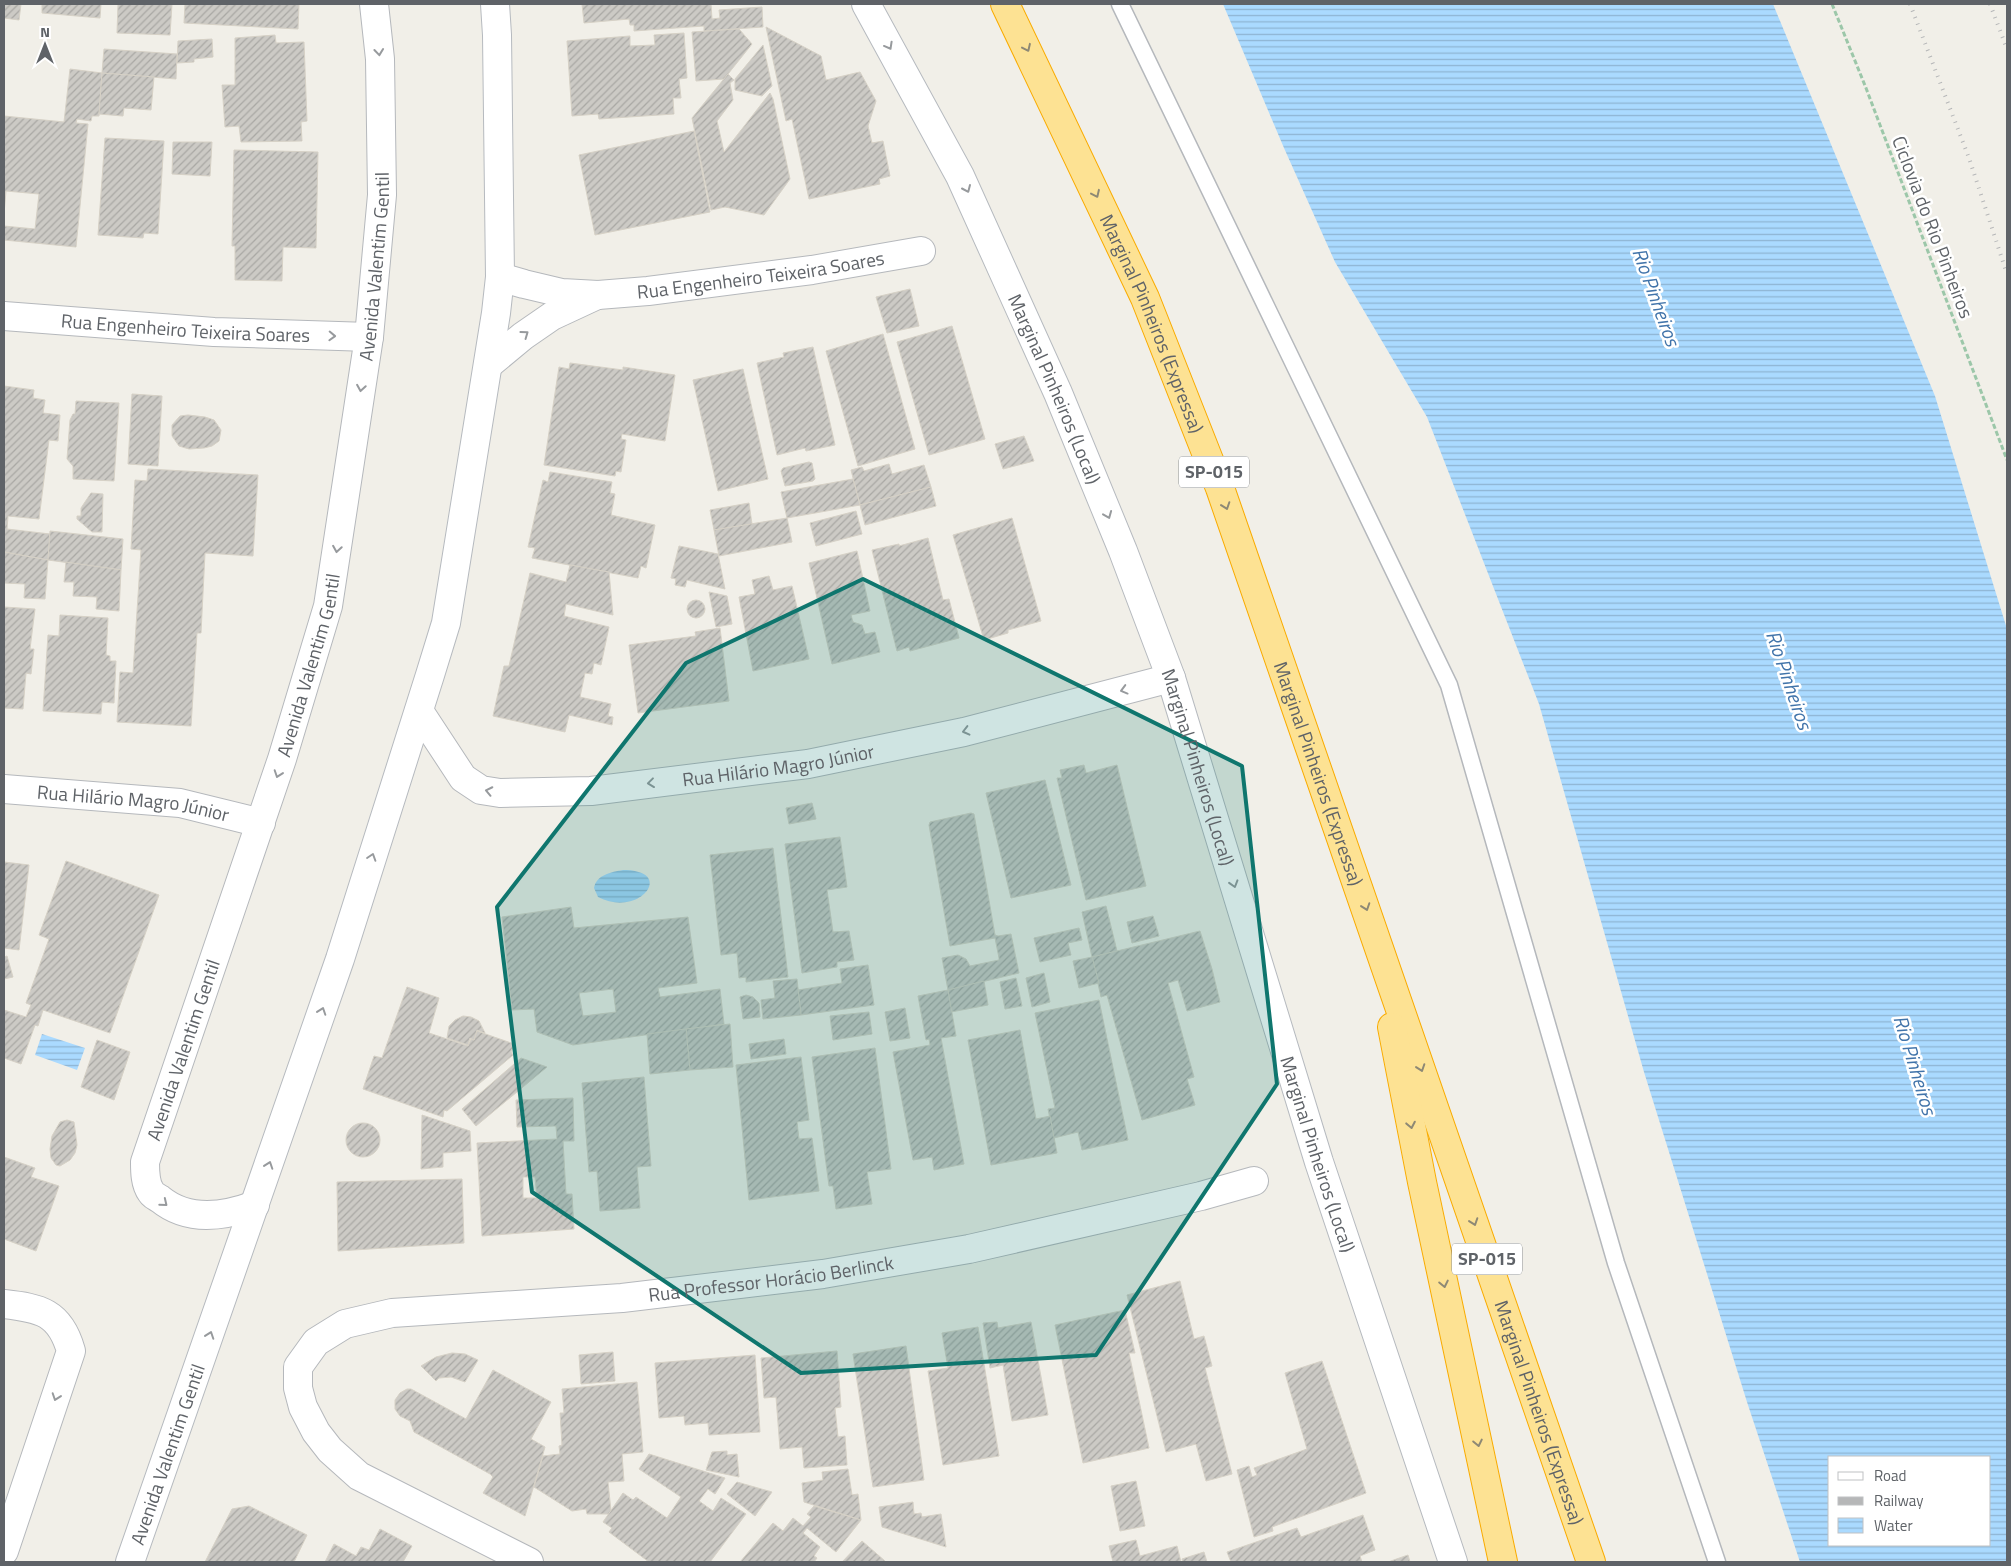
<svg xmlns="http://www.w3.org/2000/svg" width="2011" height="1566" viewBox="0 0 2011 1566" font-family="'Titillium Web',sans-serif">
	<defs>
		<pattern id="water-rules" width="6" height="5" patternUnits="userSpaceOnUse" patternTransform="scale(1.25)"><rect width="6" height="5" fill="#aadaff"/><path d="M0 2.5h6" fill="none" stroke="#8eb4d2"/></pattern>
		<pattern id="building-hatch" width="6" height="6" patternUnits="userSpaceOnUse" patternTransform="scale(1.25)"><rect width="6" height="6" fill="#cccac5"/><path d="M-1 1l2-2M0 6l6-6M5 7l2-2" fill="none" stroke="#a9a8a4"/></pattern>
	</defs>
	<rect width="100%" height="100%" fill="#f1efe8"/>
	<g fill="url(#water-rules)" fill-rule="evenodd">
		<path d="M1223,4H1773L1935,396L2007,629V1562H1800L1747,1402L1644,1072L1539,704L1427,417L1335,262L1284,148ZM1830,1457H1990V1545H1830Z"/>
		<path d="M623,870C677,870 639,919 598,897L594,888C596,875 611,872 623,870Z"/>
		<polygon points="42,1034 85,1048 77,1070 35,1055"/>
	</g>
	<g fill="url(#building-hatch)" stroke="#d6d1c6" fill-rule="evenodd">
		<polygon points="4,4 21,4 19,20 4,18"/>
		<polygon points="42,4 101,4 100,18 42,13"/>
		<polygon points="118,4 172,4 170,35 117,33"/>
		<polygon points="185,4 299,4 298,29 184,23"/>
		<polygon points="582,4 711,4 712,19 720,18 719,10 762,7 763,27 704,31 704,26 634,31 634,25 630,25 629,19 584,23"/>
		<polygon points="766,27 821,56 826,80 860,72 876,101 868,126 872,143 883,141 890,176 879,179 880,184 809,199 792,119 786,121"/>
		<polygon points="739,29 752,44 724,79 696,81 692,32"/>
		<polygon points="684,33 687,78 679,79 681,98 673,98 674,114 599,119 598,114 572,116 567,41 630,36 630,46 655,45 654,35"/>
		<polygon points="275,35 276,43 304,42 307,121 301,122 302,141 241,142 239,126 225,127 222,85 235,85 235,38"/>
		<polygon points="212,39 213,57 194,59 194,62 177,63 178,41"/>
		<polygon points="763,45 772,86 762,96 735,90 735,79"/>
		<polygon points="104,49 177,54 176,79 102,73"/>
		<polygon points="70,69 102,73 99,116 92,116 91,121 77,119 76,123 88,124 76,247 4,240 4,226 35,229 39,194 6,191 4,214 4,116 64,122"/>
		<polygon points="102,73 154,77 151,110 124,108 123,116 99,114"/>
		<polygon points="728,74 734,80 730,83 733,100 717,121 724,152 770,93 773,99 790,179 764,215 725,207 711,210 692,118"/>
		<polygon points="694,131 710,212 595,235 579,155"/>
		<polygon points="105,138 164,141 158,234 144,233 143,238 98,235"/>
		<polygon points="173,142 212,142 210,176 172,174"/>
		<polygon points="234,150 318,152 316,248 283,247 282,281 235,280 235,246 232,246"/>
		<polygon points="910,289 919,326 887,333 876,297"/>
		<polygon points="952,326 985,439 929,455 897,342"/>
		<polygon points="883,334 915,449 858,466 826,351"/>
		<polygon points="813,347 835,445 806,451 805,448 777,455 757,363 784,357 783,353"/>
		<polygon points="570,363 623,370 623,367 675,375 665,441 622,434 621,439 626,440 621,472 616,471 615,476 544,465 559,367 569,369"/>
		<polygon points="743,369 768,479 718,491 693,380"/>
		<polygon points="4,386 34,390 33,398 45,400 43,413 60,415 58,441 49,440 39,519 8,516 7,529 50,534 48,560 4,552"/>
		<polygon points="132,394 162,396 158,466 128,464"/>
		<polygon points="76,401 119,403 114,481 73,479 73,466 67,459 70,420 73,414 75,414"/>
		<polygon points="188,415 205,417 214,420 221,430 219,441 212,446 204,448 189,449 179,446 172,436 172,425 180,416"/>
		<polygon points="1024,436 1034,461 1003,469 995,444"/>
		<polygon points="809,462 812,463 815,479 813,481 785,486 781,471 783,468"/>
		<polygon points="889,464 892,474 924,465 931,487 860,505 851,470 862,467 864,471"/>
		<polygon points="148,469 258,475 253,556 205,553 201,633 197,633 191,726 117,722 120,672 133,673 141,550 131,549 135,480 147,481"/>
		<polygon points="550,472 612,482 610,493 615,494 611,515 655,525 646,568 641,566 638,578 532,558 535,548 528,547 543,480 548,482"/>
		<polygon points="853,479 860,505 787,518 781,492"/>
		<polygon points="931,487 936,506 865,525 860,505"/>
		<polygon points="91,493 103,494 102,532 92,532 77,519 77,516 81,516 81,508"/>
		<polygon points="749,503 752,524 714,530 710,510"/>
		<polygon points="856,511 862,534 816,546 810,523"/>
		<polygon points="787,518 792,542 719,556 714,530"/>
		<polygon points="1012,518 1041,621 1008,630 1008,633 984,640 953,535"/>
		<polygon points="50,531 123,539 121,570 48,560"/>
		<polygon points="928,538 943,600 949,599 959,638 910,651 909,647 897,651 872,550 899,544 899,546"/>
		<polygon points="679,546 718,554 725,589 687,580 685,587 675,585 676,579 671,578"/>
		<polygon points="857,551 870,611 851,615 853,622 862,625 865,634 875,632 880,652 832,664 809,563"/>
		<polygon points="4,552 48,560 45,599 24,598 25,584 4,583"/>
		<polygon points="66,562 121,570 119,611 96,609 97,597 73,596 74,582 64,582"/>
		<polygon points="570,565 609,572 613,615 566,604 564,616 609,627 601,665 594,663 592,674 585,673 580,697 611,704 608,716 613,717 612,725 569,715 565,732 493,716 504,666 509,666 530,573 566,582"/>
		<polygon points="769,576 773,590 792,586 809,659 753,671 739,597 755,594 752,580"/>
		<polygon points="709,592 727,596 732,624 716,627"/>
		<circle cx="696" cy="609" r="9"/>
		<polygon points="4,607 35,609 30,649 34,649 31,674 26,673 23,709 4,708"/>
		<polygon points="60,615 108,618 106,655 110,656 110,661 116,661 114,703 102,702 101,714 43,711 48,635 59,636"/>
		<polygon points="720,628 729,701 638,713 629,645 696,636 695,632"/>
		<polygon points="1084,765 1086,773 1117,765 1146,886 1086,900 1057,778 1062,778 1060,770"/>
		<polygon points="1045,780 1071,885 1011,898 986,793"/>
		<polygon points="812,803 816,819 789,824 786,808"/>
		<polygon points="971,813 974,814 995,935 998,936 1011,934 1019,973 948,990 942,958 958,955 966,959 970,966 999,960 999,958 995,938 950,946 929,825 930,822"/>
		<polygon points="840,837 847,887 827,890 833,932 849,931 854,960 837,962 837,967 802,973 785,844"/>
		<polygon points="773,848 788,977 746,982 746,977 739,978 737,953 721,955 710,855"/>
		<polygon points="66,861 159,895 110,1033 43,1010 38,1026 35,1025 21,1064 4,1058 4,1010 26,1017 31,1005 26,1003 49,939 39,935"/>
		<polygon points="4,862 29,865 19,950 4,948"/>
		<polygon points="1106,906 1117,951 1092,957 1082,912"/>
		<path d="M571,907L574,928L688,917L697,983L658,988L660,997L720,989L724,1024L573,1045L537,1032L534,1009L512,1010L502,917ZM613,989L616,1012L583,1016L579,993Z"/>
		<polygon points="1153,916 1159,936 1132,943 1127,922"/>
		<polygon points="1079,928 1082,940 1068,943 1071,955 1040,962 1034,938"/>
		<polygon points="1200,931 1212,969 1220,1002 1187,1011 1178,980 1168,983 1194,1077 1187,1079 1195,1105 1142,1120 1107,995 1101,997 1092,957"/>
		<polygon points="7,956 13,977 4,979 4,957"/>
		<polygon points="1092,957 1099,983 1079,988 1073,961"/>
		<polygon points="868,965 874,1005 801,1015 798,990 842,983 840,969"/>
		<polygon points="1044,973 1050,1002 1032,1007 1026,978"/>
		<polygon points="1016,978 1022,1006 1005,1009 1000,982"/>
		<polygon points="797,979 801,1015 763,1019 761,1000 775,998 773,981"/>
		<polygon points="984,981 988,1005 951,1012 948,990"/>
		<polygon points="407,987 439,998 429,1033 468,1046 471,1039 474,1040 477,1031 514,1044 511,1052 513,1055 447,1111 444,1110 443,1117 363,1089 374,1056 382,1058"/>
		<polygon points="948,990 956,1036 941,1038 964,1164 934,1170 932,1157 913,1160 893,1052 930,1045 929,1039 926,1040 918,996"/>
		<polygon points="746,995 753,997 759,1003 760,1017 743,1019 740,997"/>
		<polygon points="1099,1000 1128,1140 1082,1150 1078,1132 1054,1138 1048,1109 1055,1108 1035,1013"/>
		<polygon points="905,1008 910,1038 890,1041 885,1012"/>
		<polygon points="869,1012 872,1034 833,1040 830,1016"/>
		<polygon points="463,1016 471,1017 479,1021 485,1033 477,1030 474,1040 470,1038 468,1045 447,1038 449,1026 455,1020"/>
		<polygon points="730,1024 733,1067 690,1070 686,1029"/>
		<polygon points="686,1029 690,1070 650,1074 647,1034"/>
		<polygon points="1020,1030 1036,1119 1050,1116 1057,1153 991,1165 968,1040"/>
		<polygon points="784,1039 786,1054 751,1059 749,1044"/>
		<polygon points="97,1040 130,1052 114,1100 81,1087"/>
		<polygon points="875,1048 891,1169 867,1172 872,1204 836,1209 833,1186 829,1186 812,1057"/>
		<polygon points="801,1057 809,1120 797,1122 799,1139 812,1138 819,1191 749,1200 736,1065"/>
		<polygon points="521,1058 547,1067 476,1126 462,1109"/>
		<polygon points="644,1077 651,1166 637,1167 640,1208 600,1211 597,1171 589,1172 582,1083"/>
		<path d="M573,1098L574,1141H563L566,1194H572L574,1229L482,1236L477,1143L557,1139L556,1126L517,1127L516,1100ZM523,1177H535L537,1198H523Z"/>
		<polygon points="422,1115 470,1131 471,1151 443,1153 443,1167 421,1169"/>
		<polygon points="67,1120 74,1122 77,1145 75,1153 70,1160 60,1166 56,1165 51,1158 50,1149 52,1136 60,1122"/>
		<circle cx="363" cy="1140" r="17"/>
		<polygon points="4,1157 35,1168 31,1177 59,1186 36,1251 4,1239"/>
		<polygon points="462,1179 464,1243 338,1251 337,1182"/>
		<polygon points="1180,1281 1194,1339 1204,1336 1212,1366 1205,1368 1232,1474 1206,1481 1196,1444 1166,1452 1127,1295"/>
		<polygon points="1125,1310 1135,1353 1129,1353 1149,1448 1083,1463 1055,1325"/>
		<polygon points="997,1322 998,1328 1031,1322 1048,1415 1012,1421 1003,1365 990,1368 983,1323"/>
		<polygon points="978,1327 999,1456 943,1465 928,1371 948,1368 942,1333"/>
		<polygon points="906,1346 924,1480 873,1487 853,1354"/>
		<polygon points="837,1351 841,1407 835,1408 838,1437 845,1436 847,1465 804,1468 802,1447 780,1449 776,1397 764,1398 761,1358"/>
		<polygon points="613,1352 615,1381 581,1384 579,1355"/>
		<polygon points="452,1353 465,1354 478,1360 465,1382 451,1377 439,1378 436,1381 421,1366 436,1357"/>
		<polygon points="755,1355 760,1432 709,1435 708,1423 685,1425 684,1416 659,1418 655,1363"/>
		<polygon points="1322,1361 1366,1493 1272,1527 1273,1531 1254,1537 1237,1470 1249,1466 1252,1477 1257,1475 1254,1468 1307,1449 1285,1373"/>
		<polygon points="493,1370 551,1402 531,1439 545,1447 525,1516 483,1493 493,1477 490,1474 414,1432 410,1421 400,1416 395,1409 395,1400 400,1393 407,1389 411,1389 466,1419"/>
		<polygon points="637,1382 643,1452 622,1454 624,1481 608,1482 611,1511 609,1514 587,1514 586,1509 572,1511 534,1487 543,1456 560,1454 559,1446 562,1445 560,1413 564,1413 562,1389"/>
		<polygon points="727,1451 727,1455 737,1454 739,1477 706,1470 712,1452"/>
		<polygon points="649,1454 725,1478 715,1494 708,1489 699,1501 713,1511 721,1498 746,1514 710,1562 649,1562 609,1532 612,1528 603,1522 623,1493 633,1500 636,1497 667,1518 681,1497 639,1469"/>
		<polygon points="848,1469 852,1495 858,1494 861,1520 804,1502 802,1483 823,1480 822,1472"/>
		<polygon points="1136,1481 1145,1526 1120,1531 1111,1486"/>
		<polygon points="737,1482 772,1492 755,1516 727,1494"/>
		<polygon points="913,1502 914,1514 921,1513 922,1517 941,1514 946,1547 882,1527 879,1507"/>
		<polygon points="249,1506 307,1535 294,1562 205,1562 232,1509"/>
		<polygon points="814,1506 861,1520 836,1552 807,1528 803,1533 820,1547 814,1556 817,1558 814,1562 740,1562 773,1523 783,1531 793,1518 803,1526 811,1517 807,1514"/>
		<polygon points="1363,1515 1375,1550 1360,1556 1362,1562 1231,1562 1227,1552 1297,1528 1301,1537"/>
		<polygon points="380,1529 412,1546 403,1562 325,1562 334,1544 356,1556 361,1547 369,1550"/>
		<polygon points="1136,1540 1140,1556 1177,1546 1181,1562 1113,1562 1109,1546"/>
		<polygon points="862,1541 885,1561 883,1562 842,1562"/>
		<polygon points="1204,1552 1207,1562 1183,1562 1182,1559"/>
		<polygon points="1408,1555 1410,1562 1388,1562"/>
	</g>
	<g fill="none" stroke-linecap="round" stroke-linejoin="round">
		<g stroke="#b5b8bc" stroke-width="19">
			<polyline id="lane" points="1120,4 1449,685 1616,1263 1717,1562"/>
		</g>
		<g stroke="#b5b8bc" stroke-width="30">
			<g id="street">
				<path id="s1" d="M500,277L524,284L562,293L598,295L648,291L812,270L921,251"/>
				<path id="s2" d="M4,316L214,332L369,337"/>
				<polyline points="488,365 523,336 552,316 595,296"/>
				<path id="s3" d="M419,711L463,778L481,790L500,793L591,791L808,764L964,732L1171,678"/>
				<path id="s4" d="M4,789L180,803L261,823"/>
				<path id="s5" d="M255,1205C223,1217 188,1222 160,1199C157,1197 152,1195 151,1192C145,1184 145,1171 145,1162L282,759L328,606L369,337L382,195L380,59L374,4"/>
				<path d="M4,1304C40,1308 60,1312 71,1351L4,1551"/>
				<path id="s6" d="M529,1562L359,1476L330,1450L316,1432L303,1407L298,1388V1367L316,1342L345,1324L392,1313L622,1298L823,1274L969,1249L1201,1196L1254,1181"/>
			</g>
		</g>
		<g stroke="#b6babf" stroke-width="30">
			<g id="secondary">
				<path id="s7" d="M866,4L960,176L1058,393L1123,551L1171,678L1319,1162L1453,1562"/>
				<path id="s8" d="M130,1562L340,959L430,675L446,623L496,313L500,277L497,35L495,4"/>
			</g>
		</g>
		<g stroke="#f9ab00" stroke-width="30">
			<g id="highway">
				<path id="s9" d="M1005,4L1145,298L1220,488L1591,1562"/>
				<polyline points="1392,1027 1422,1182 1503,1562"/>
			</g>
		</g>
		<polyline stroke="#9cc7a9" stroke-width="3" stroke-dasharray="5 2.5" stroke-linecap="butt" points="1832,4 1866,88 2007,460"/>
		<use href="#lane" stroke="#fff" stroke-width="16"/>
		<use href="#street" stroke="#fff" stroke-width="28"/>
		<use href="#secondary" stroke="#fff" stroke-width="28"/>
		<use href="#highway" stroke="#fde293" stroke-width="28"/>
		<g stroke="#b6b7b8" stroke-width="4" stroke-dasharray="1 6" stroke-linecap="butt">
			<polyline points="1910,4 1969,158 2007,274"/>
			<polyline points="1990,4 2007,49"/>
		</g>
	</g>
	<defs><path id="oneway-chevron" d="M-2-3.5L2.5 0L-2 3.5" fill="none" stroke-width="1.6" stroke-linecap="round" stroke-linejoin="round" transform="scale(1.25)"/></defs>
	<g stroke="#979a9d">
		<use href="#oneway-chevron" transform="translate(889 46) rotate(61)"/>
		<use href="#oneway-chevron" transform="translate(379 52) rotate(84)"/>
		<use href="#oneway-chevron" transform="translate(967 189) rotate(66)"/>
		<use href="#oneway-chevron" transform="translate(525 334) rotate(-36)"/>
		<use href="#oneway-chevron" transform="translate(332 336) rotate(2)"/>
		<use href="#oneway-chevron" transform="translate(361 388) rotate(99)"/>
		<use href="#oneway-chevron" transform="translate(1108 515) rotate(68)"/>
		<use href="#oneway-chevron" transform="translate(337 549) rotate(99)"/>
		<use href="#oneway-chevron" transform="translate(1124 690) rotate(165)"/>
		<use href="#oneway-chevron" transform="translate(966 731) rotate(166)"/>
		<use href="#oneway-chevron" transform="translate(278 774) rotate(109)"/>
		<use href="#oneway-chevron" transform="translate(651 783) rotate(173)"/>
		<use href="#oneway-chevron" transform="translate(489 791) rotate(-168)"/>
		<use href="#oneway-chevron" transform="translate(372 857) rotate(-72)"/>
		<use href="#oneway-chevron" transform="translate(1234 884) rotate(73)"/>
		<use href="#oneway-chevron" transform="translate(322 1011) rotate(-71)"/>
		<use href="#oneway-chevron" transform="translate(269 1165) rotate(-71)"/>
		<use href="#oneway-chevron" transform="translate(164 1203) rotate(39)"/>
		<use href="#oneway-chevron" transform="translate(210 1335) rotate(-71)"/>
		<use href="#oneway-chevron" transform="translate(56 1397) rotate(109)"/>
	</g>
	<g stroke="#8e8975">
		<use href="#oneway-chevron" transform="translate(1027 48) rotate(65)"/>
		<use href="#oneway-chevron" transform="translate(1096 194) rotate(65)"/>
		<use href="#oneway-chevron" transform="translate(1226 506) rotate(71)"/>
		<use href="#oneway-chevron" transform="translate(1366 907) rotate(71)"/>
		<use href="#oneway-chevron" transform="translate(1421 1068) rotate(71)"/>
		<use href="#oneway-chevron" transform="translate(1411 1125) rotate(79)"/>
		<use href="#oneway-chevron" transform="translate(1474 1222) rotate(71)"/>
		<use href="#oneway-chevron" transform="translate(1444 1284) rotate(78)"/>
		<use href="#oneway-chevron" transform="translate(1478 1443) rotate(78)"/>
	</g>
	<path fill="#0f766e" fill-opacity="0.2" stroke="#0f766e" stroke-width="4" stroke-linejoin="round" d="M863,579L1242,766L1277,1084L1096,1355L801,1373L532,1192L497,907L686,663Z"/>
	<g text-anchor="middle" stroke-width="5" stroke-linejoin="round" paint-order="stroke">
		<g fill="#fff" stroke="#8f9295" stroke-width="1">
			<rect x="1179" y="456.5" width="70" height="31" rx="4"/>
			<rect x="1452" y="1243.5" width="70" height="31" rx="4"/>
		</g>
		<g font-size="18" font-weight="bold" fill="#5f6368">
			<text x="1214" y="478">SP-015</text>
			<text x="1487" y="1265">SP-015</text>
		</g>
		<g font-size="19" fill="#5f6368" stroke="#fff">
			<text transform="translate(1933 227) rotate(69)" y="7">Ciclovia do Rio Pinheiros</text>
			<text dy="7" stroke="none"><textPath href="#s5" startOffset="1071">Avenida Valentim Gentil</textPath></text>
			<text dy="7" stroke="none"><textPath href="#s1" startOffset="264">Rua Engenheiro Teixeira Soares</textPath></text>
			<text dy="7" stroke="none"><textPath href="#s9" startOffset="352">Marginal Pinheiros (Expressa)</textPath></text>
			<text dy="7" stroke="none"><textPath href="#s2" startOffset="182">Rua Engenheiro Teixeira Soares</textPath></text>
			<text dy="7" stroke="none"><textPath href="#s7" startOffset="429">Marginal Pinheiros (Local)</textPath></text>
			<text dy="7" stroke="none"><textPath href="#s5" startOffset="666">Avenida Valentim Gentil</textPath></text>
			<text dy="7" stroke="none"><textPath href="#s3" startOffset="401">Rua Hilário Magro Júnior</textPath></text>
			<text dy="7" stroke="none"><textPath href="#s7" startOffset="834">Marginal Pinheiros (Local)</textPath></text>
			<text dy="7" stroke="none"><textPath href="#s9" startOffset="832">Marginal Pinheiros (Expressa)</textPath></text>
			<text dy="7" stroke="none"><textPath href="#s4" startOffset="130">Rua Hilário Magro Júnior</textPath></text>
			<text dy="7" stroke="none"><textPath href="#s5" startOffset="261">Avenida Valentim Gentil</textPath></text>
			<text dy="7" stroke="none"><textPath href="#s7" startOffset="1239">Marginal Pinheiros (Local)</textPath></text>
			<text dy="7" stroke="none"><textPath href="#s6" startOffset="815">Rua Professor Horácio Berlinck</textPath></text>
			<text dy="7" stroke="none"><textPath href="#s9" startOffset="1508">Marginal Pinheiros (Expressa)</textPath></text>
			<text dy="7" stroke="none"><textPath href="#s8" startOffset="114">Avenida Valentim Gentil</textPath></text>
		</g>
		<g font-size="20" font-style="italic" fill="#4174aa" stroke="#fff">
			<text transform="translate(1656 297) rotate(70)" y="7">Rio Pinheiros</text>
			<text transform="translate(1789 680) rotate(71)" y="7">Rio Pinheiros</text>
			<text transform="translate(1915 1065) rotate(73)" y="7">Rio Pinheiros</text>
		</g>
	</g>
	<rect width="2011" height="1566" fill="none" stroke="#5f6368" stroke-width="10"/>
	<rect x="1828" y="1456" width="162" height="90" fill="#ffffff" stroke="#bfc1c3"/>
	<rect x="1838" y="1472" width="25" height="8" fill="#ffffff" stroke="#bfc1c3"/>
	<text x="1874" y="1481" font-size="15" fill="#5f6368">Road</text>
	<rect x="1838" y="1497" width="25" height="8" fill="#b6b7b8" stroke="#bfc1c3"/>
	<text x="1874" y="1506" font-size="15" fill="#5f6368">Railway</text>
	<rect x="1838" y="1518" width="25" height="15" fill="url(#water-rules)" stroke="#bfc1c3"/>
	<text x="1874" y="1531" font-size="15" fill="#5f6368">Water</text>
	<g transform="translate(45 45)" stroke="#ffffff" stroke-width="4" paint-order="stroke">
	<path d="M0-4L9 19L0 12L-9 19Z" fill="#5f6368"/>
	<text y="-8" font-size="14" font-weight="bold" text-anchor="middle" fill="#5f6368">N</text>
	</g>
</svg>
